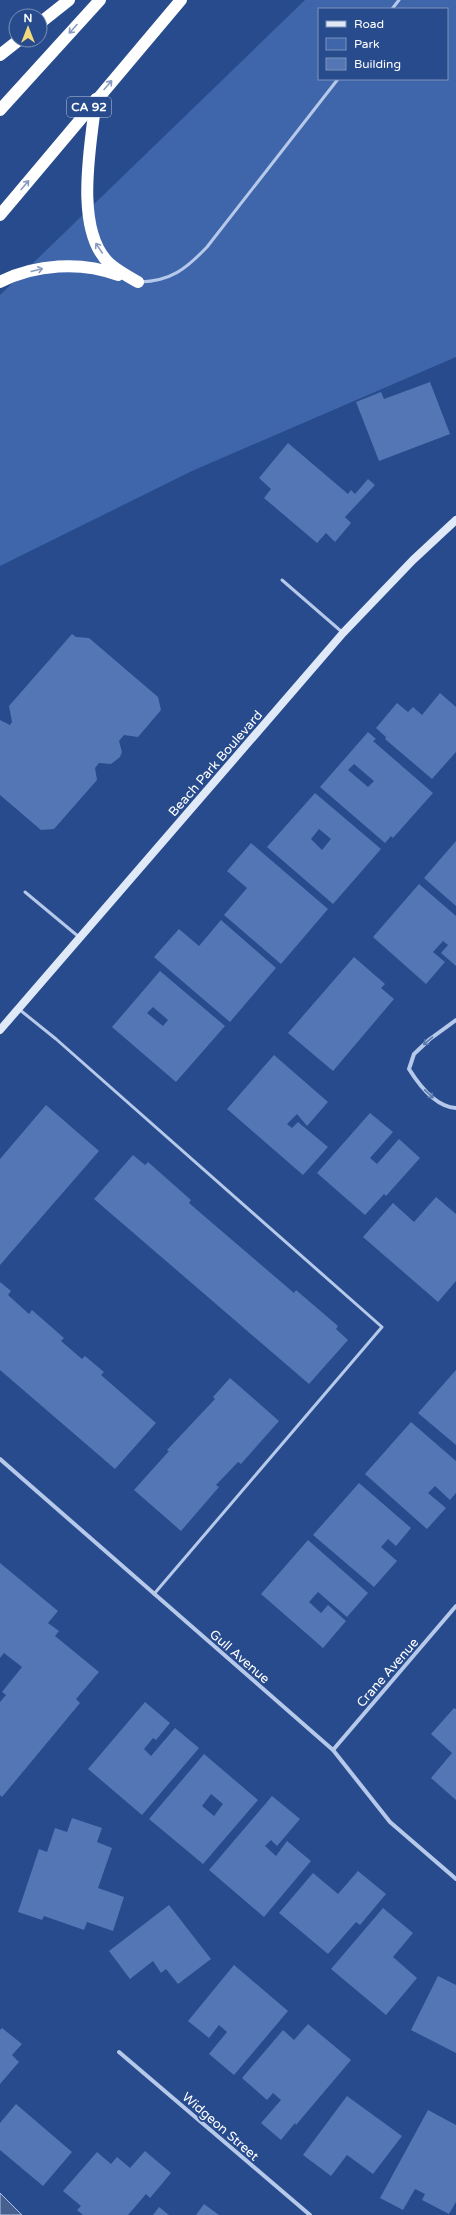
<svg xmlns="http://www.w3.org/2000/svg" width="456" height="2215" viewBox="0 0 456 2215" font-family="'Varela Round',sans-serif">
	<rect width="100%" height="100%" fill="#274b8c"/>
	<path fill="#3f66aa" fill-rule="evenodd" d="M305,0H456V357L192,471L0,566V295ZM319,9H447V79H319Z"/>
	<polygon fill="#47608f" stroke="#aac3ea" points="0,2193 22,2215 0,2215"/>
	<g fill="#5476b4" fill-rule="evenodd">
		<polygon points="430,382 450,434 379,461 356,402 381,392 384,399"/>
		<polygon points="288,443 348,494 351,490 355,494 368,479 375,485 345,517 351,523 335,542 326,533 317,543 264,498 271,489 259,478"/>
		<polygon points="72,634 76,637 89,638 158,697 161,710 138,737 124,735 119,741 122,752 120,757 111,764 99,763 95,768 97,780 54,829 41,830 0,795 0,720 10,725 12,722 9,706"/>
		<polygon points="440,693 456,707 456,752 432,779 385,739 386,737 376,728 397,703 408,712 413,707 422,715"/>
		<path d="M368,732L376,739L373,741L433,793L393,838L391,836L385,843L320,787ZM354,764L374,781L368,787L348,770Z"/>
		<path d="M315,793L381,849L333,904L267,847ZM319,829L331,839L322,850L311,839Z"/>
		<polygon points="456,841 456,906 424,878"/>
		<polygon points="251,843 328,909 281,964 224,915 247,888 227,871"/>
		<polygon points="419,884 456,916 456,966 441,953 448,945 443,941 433,952 445,962 426,984 373,937"/>
		<polygon points="221,920 276,968 230,1022 154,957 179,929 199,946"/>
		<polygon points="354,957 385,984 381,988 394,999 333,1071 288,1033"/>
		<path d="M160,971L225,1026L176,1082L112,1027ZM153,1007L168,1020L163,1026L147,1013Z"/>
		<polygon points="274,1055 328,1102 307,1126 297,1114 287,1124 292,1128 298,1122 328,1147 303,1175 227,1109"/>
		<polygon points="46,1105 99,1151 0,1265 0,1159"/>
		<polygon points="370,1113 393,1132 370,1158 377,1164 399,1139 420,1158 386,1196 384,1194 365,1215 317,1173"/>
		<polygon points="133,1155 145,1165 148,1162 191,1200 189,1203 294,1293 296,1290 338,1326 336,1329 348,1340 309,1384 94,1199"/>
		<polygon points="436,1197 456,1214 456,1281 438,1302 363,1237 393,1203 414,1222"/>
		<polygon points="0,1282 11,1291 8,1295 29,1314 32,1310 64,1338 61,1341 82,1359 85,1356 104,1372 101,1375 156,1423 115,1469 0,1370"/>
		<polygon points="456,1370 456,1445 418,1413"/>
		<polygon points="230,1378 279,1421 241,1464 238,1462 216,1485 219,1487 181,1531 134,1490 169,1451 167,1450 215,1399 213,1397"/>
		<polygon points="411,1422 456,1461 456,1493 450,1500 435,1486 428,1493 446,1508 427,1529 365,1474"/>
		<polygon points="359,1483 411,1528 396,1546 388,1539 381,1547 397,1561 374,1587 313,1535"/>
		<polygon points="308,1540 368,1593 347,1617 318,1592 309,1602 321,1613 328,1605 346,1621 323,1648 261,1594"/>
		<polygon points="0,1563 58,1611 48,1623 59,1631 55,1636 99,1672 76,1699 80,1703 2,1797 0,1795 0,1702 6,1695 2,1692 22,1667 4,1653 0,1658"/>
		<polygon points="145,1702 170,1723 156,1740 153,1738 144,1749 151,1756 175,1728 199,1748 142,1815 88,1769"/>
		<polygon points="454,1708 456,1709 456,1800 431,1778 452,1753 431,1734"/>
		<path d="M204,1754L258,1800L203,1864L149,1819ZM211,1794L223,1804L214,1816L202,1806Z"/>
		<polygon points="272,1796 300,1819 277,1846 271,1840 265,1846 276,1856 287,1841 311,1861 264,1917 209,1870"/>
		<polygon points="72,1818 102,1828 97,1842 112,1848 98,1888 124,1897 113,1931 87,1922 84,1930 44,1916 42,1920 18,1912 39,1849 47,1852 55,1828 67,1832"/>
		<polygon points="358,1871 386,1894 360,1925 356,1922 328,1954 279,1913 313,1873 338,1894"/>
		<polygon points="169,1905 211,1959 178,1984 166,1969 161,1973 153,1961 130,1979 109,1951"/>
		<polygon points="383,1908 413,1933 393,1957 417,1978 386,2015 331,1969"/>
		<polygon points="234,1965 288,2011 234,2075 209,2054 227,2032 219,2025 209,2038 188,2021"/>
		<polygon points="438,1976 456,1985 456,2053 411,2030"/>
		<polygon points="308,2024 351,2060 296,2125 295,2123 281,2140 261,2123 281,2100 273,2093 267,2100 242,2078 283,2030 294,2040"/>
		<polygon points="2,2028 22,2044 12,2055 19,2062 0,2084 0,2030"/>
		<polygon points="347,2096 402,2136 373,2174 347,2155 331,2176 303,2155"/>
		<polygon points="16,2104 72,2152 43,2186 0,2150 0,2123"/>
		<polygon points="428,2110 456,2125 456,2202 449,2214 422,2200 425,2194 415,2189 403,2210 380,2198"/>
		<polygon points="145,2151 171,2173 150,2198 146,2194 128,2215 83,2215 77,2210 81,2206 63,2191 97,2152 111,2164 117,2157 130,2168"/>
		<polygon points="204,2204 219,2215 196,2215"/>
		<polygon points="159,2207 169,2215 153,2215"/>
	</g>
	<g fill="none" stroke-linecap="round" stroke-linejoin="round">
		<g stroke="#b6c9ea" stroke-width="3">
			<polyline points="392,9 399,0"/>
			<path d="M140,282C171,281 186,269 207,247L338,79"/>
			<polyline points="282,580 342,632"/>
			<polyline points="25,892 79,937"/>
			<polyline points="20,1010 56,1039 382,1327 154,1594"/>
		</g>
		<g stroke="#b6c9ea" stroke-width="4">
			<path d="M456,1020L430,1039L414,1054L409,1069C419,1085 435,1107 456,1108"/>
			<polyline points="0,1459 333,1750 390,1822 456,1879"/>
			<polyline points="333,1750 456,1606"/>
			<polyline points="119,2052 310,2215"/>
		</g>
		<polyline stroke="#e0e9f8" stroke-width="8" points="0,1030 343,633 413,560 456,520"/>
		<g stroke="#fff" stroke-width="12">
			<polyline points="40,23 69,0"/>
			<polyline points="0,55 19,40"/>
			<path d="M96,99C91,143 73,231 110,264C118,271 129,277 138,282"/>
			<polyline points="0,110 100,0"/>
			<polyline points="0,215 181,0"/>
			<path d="M0,282C35,264 81,261 118,275"/>
		</g>
	</g>
	<defs><path id="oneway-shaft" d="M-6 0H5M1.5-3L5.5 0L1.5 3" fill="none" stroke-width="1.6" stroke-linecap="round" stroke-linejoin="round"/></defs>
	<g stroke="#889cc0">
		<use href="#oneway-shaft" transform="translate(73 29) rotate(132)"/>
		<use href="#oneway-shaft" transform="translate(108 85) rotate(-49)"/>
		<use href="#oneway-shaft" transform="translate(25 185) rotate(-50)"/>
		<use href="#oneway-shaft" transform="translate(99 248) rotate(-124)"/>
		<use href="#oneway-shaft" transform="translate(37 270) rotate(-14)"/>
	</g>
	<g stroke="#5977ad">
		<use href="#oneway-shaft" transform="translate(428 1041) rotate(140)"/>
		<use href="#oneway-shaft" transform="translate(429 1094) rotate(44)"/>
	</g>
	<g text-anchor="middle" stroke-width="3.5" stroke-linejoin="round" paint-order="stroke">
		<rect fill="#274b8c" stroke="#bec9dc" stroke-width="1" x="67" y="97" width="44" height="20" rx="3"/>
		<g font-size="12" font-weight="bold" fill="#fff">
			<text x="89" y="111">CA 92</text>
		</g>
		<g font-size="13" fill="#fff" stroke="#274b8c">
			<text transform="translate(215 763) rotate(-49)" y="5">Beach Park Boulevard</text>
			<text transform="translate(240 1656) rotate(41)" y="5">Gull Avenue</text>
			<text transform="translate(387 1672) rotate(-49)" y="5">Crane Avenue</text>
			<text transform="translate(221 2126) rotate(41)" y="5">Widgeon Street</text>
		</g>
	</g>
	<rect x="318" y="8" width="130" height="72" fill="#274b8c" stroke="#7d93ba"/>
	<rect x="326" y="21" width="20" height="6" fill="#e0e9f8" stroke="#7d93ba"/>
	<text x="354" y="28" font-size="12" fill="#ffffff">Road</text>
	<rect x="326" y="38" width="20" height="12" fill="#3f66aa" stroke="#7d93ba"/>
	<text x="354" y="48" font-size="12" fill="#ffffff">Park</text>
	<rect x="326" y="58" width="20" height="12" fill="#5476b4" stroke="#7d93ba"/>
	<text x="354" y="68" font-size="12" fill="#ffffff">Building</text>
	<g transform="translate(28 28)"><circle r="19" fill="#274b8c" stroke="#7d93ba"/>
	<path d="M0-3L7 15L0 10L-7 15Z" fill="#f2da7c"/>
	<text y="-6" font-size="11" font-weight="bold" text-anchor="middle" fill="#ffffff">N</text>
	</g>
</svg>
